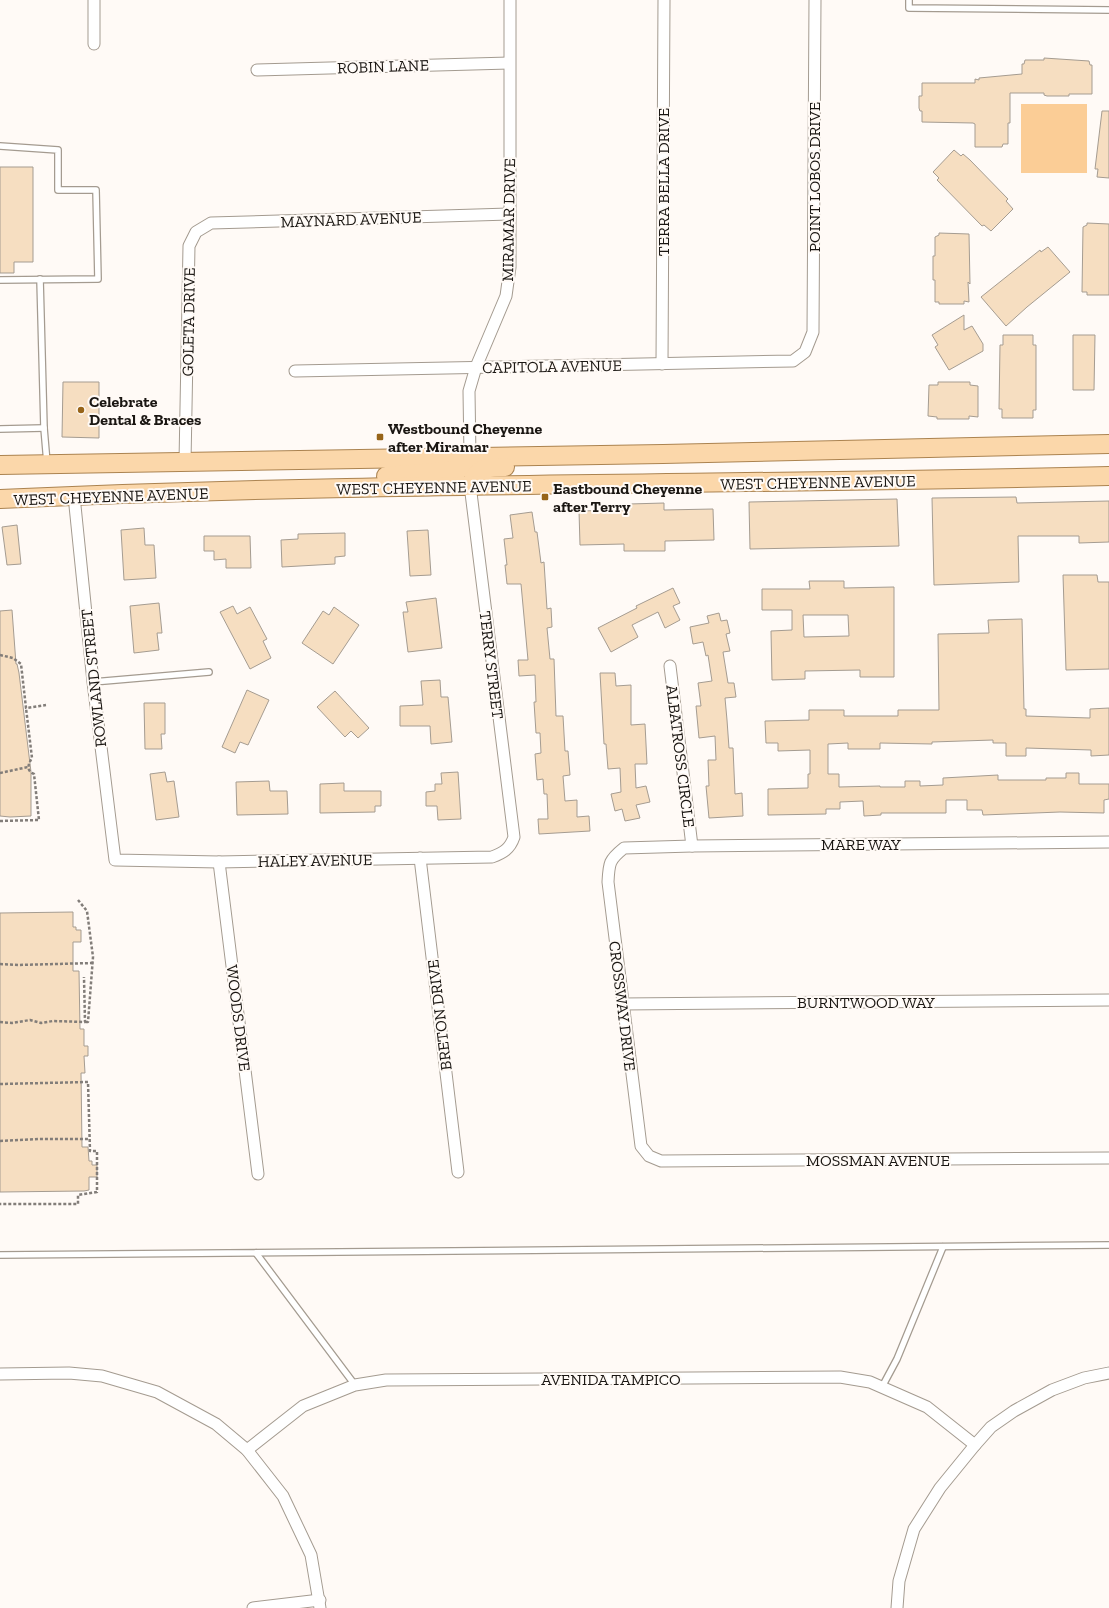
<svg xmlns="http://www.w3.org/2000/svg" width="1109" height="1608" viewBox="0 0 1109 1608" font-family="'Zilla Slab',serif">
	<rect width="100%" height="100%" fill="#fffaf6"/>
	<rect fill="#fbcd96" x="1021" y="104" width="66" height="69"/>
	<g fill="#f6dec1" stroke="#a59c91" fill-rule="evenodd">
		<polygon points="1044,58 1089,61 1090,65 1092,65 1092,94 1069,94 1069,96 1047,96 1044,95 1044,93 1010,93 1010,123 1008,123 1008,144 1003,144 1002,147 975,147 975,124 973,123 922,122 922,111 920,111 919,108 919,96 922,96 922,83 975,83 975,79 979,80 979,78 1022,74 1022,64 1024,64 1025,60 1044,60"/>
		<polygon points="1102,111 1109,111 1109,178 1097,177 1098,169 1095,169"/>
		<polygon points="954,150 961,156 963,154 970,160 1008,199 1006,201 1013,209 991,231 984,225 982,226 937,180 939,178 933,172"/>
		<polygon points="0,167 33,167 33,262 14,262 14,273 0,273"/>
		<polygon points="1087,223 1109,224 1109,295 1087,295 1087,292 1082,292 1083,227 1087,225"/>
		<polygon points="939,233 969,234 970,284 968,282 969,302 964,301 964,304 939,304 939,302 935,302 935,280 933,280 933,256 935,256 935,237 939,235"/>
		<polygon points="1048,247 1070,272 1027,307 1006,326 981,297 1040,250 1041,252"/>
		<polygon points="964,315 964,330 972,326 983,344 983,351 949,370 935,347 938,345 932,335"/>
		<polygon points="1003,335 1033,335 1033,345 1036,345 1036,410 1033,410 1033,418 1002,418 1002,409 999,409 1000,345 1003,345"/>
		<polygon points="1073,335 1095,335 1094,390 1073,390"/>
		<polygon points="63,382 99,382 99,438 62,437"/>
		<polygon points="938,382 970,382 970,385 978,386 978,417 969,416 969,419 937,419 937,417 928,416 929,385 938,385"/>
		<polygon points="1016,497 1017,503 1109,501 1109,542 1079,543 1079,536 1018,536 1019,582 934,585 932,498"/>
		<polygon points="897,499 899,546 750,549 749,502"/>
		<polygon points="664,503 664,510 713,509 714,540 665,541 665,551 624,551 624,544 580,545 579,511 629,510 629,504"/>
		<polygon points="532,512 535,532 537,532 541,563 544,562 547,609 551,608 552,627 547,628 550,659 554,659 556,716 563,716 565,751 568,751 570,775 563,776 565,801 577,800 577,817 589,816 590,831 539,834 538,819 548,819 547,794 544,794 543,779 537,780 535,754 541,753 540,733 536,733 534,702 536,702 535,675 519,676 518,660 528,660 521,584 507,584 505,565 507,565 504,539 513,538 510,515"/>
		<polygon points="17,525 21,564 7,565 2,527"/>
		<polygon points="144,528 145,545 154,545 156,578 124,580 121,530"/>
		<polygon points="428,530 431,575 410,576 407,531"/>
		<polygon points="345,533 345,556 335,557 335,564 282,567 281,540 298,539 298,534"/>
		<polygon points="204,536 250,536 251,568 226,568 226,559 214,560 214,551 204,551"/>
		<polygon points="1063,575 1097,575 1098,582 1109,582 1109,669 1066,670"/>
		<path d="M809,581H844V588L894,587V677H860V670L805,671V679L772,680L771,631L792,630V610H762V589H810ZM803,615H848L849,636L804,637Z"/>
		<polygon points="673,588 680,603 673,606 680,620 665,628 658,612 632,625 638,637 611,652 598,628 637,608 636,606"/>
		<polygon points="436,598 442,648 408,652 403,612 408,612 406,602"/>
		<polygon points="159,603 162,633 157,633 159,650 134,653 130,606"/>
		<polygon points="233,606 237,614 250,607 267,639 263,641 271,658 250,669 220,612"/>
		<polygon points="334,607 359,625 333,664 302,643 323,611 329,615"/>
		<polygon points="12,610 16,664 17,664 19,673 31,772 31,816 10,817 0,816 0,611"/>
		<polygon points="719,613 721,621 727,620 730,633 726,634 730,651 723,652 728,683 734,683 736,697 725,698 727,720 729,748 733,748 735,794 742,793 743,816 709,818 706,786 709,786 708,760 716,760 715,736 699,738 696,706 701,706 698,683 712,681 708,655 706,656 703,642 693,644 690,627 709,623 707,616"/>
		<polygon points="1022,619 1024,709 1026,709 1026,716 1090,718 1090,709 1109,708 1109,755 1091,756 1091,750 1026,748 1026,756 1006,756 1006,743 993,743 993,740 932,742 932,744 880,743 880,749 848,749 848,743 828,744 828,774 839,774 839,787 880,786 880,787 905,787 905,781 920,781 920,786 943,785 943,778 998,775 998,780 1046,780 1046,778 1066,778 1066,773 1079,773 1079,784 1109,784 1109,799 1104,800 1104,813 1060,812 983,815 982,810 967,810 967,800 946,800 946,813 881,813 881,815 864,816 863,801 840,802 840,809 826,809 826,814 768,815 768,789 808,788 808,774 810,774 810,750 778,751 778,743 766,743 765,721 809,720 809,710 844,710 844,716 898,716 898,710 939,710 938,634 989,633 988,620"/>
		<polygon points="600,673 615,673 616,686 631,685 631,725 645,724 647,764 635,764 636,788 646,786 650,802 636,805 640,818 625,821 622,809 615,811 611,794 621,792 620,768 608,769 606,744 604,744"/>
		<polygon points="440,680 441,697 448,697 452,742 431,744 430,726 400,726 400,706 423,705 421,681"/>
		<polygon points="247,690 269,700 248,745 240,742 235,753 222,747"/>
		<polygon points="335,691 369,728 358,738 351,731 345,737 317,707"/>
		<polygon points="144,703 165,703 165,734 161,734 162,749 145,749"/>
		<polygon points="165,772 167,782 174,781 179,817 156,820 150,774"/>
		<polygon points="458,772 461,819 438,820 437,806 426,806 426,792 435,791 435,784 442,784 441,773"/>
		<polygon points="269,781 270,791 287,791 288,814 237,815 236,782"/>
		<polygon points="344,783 344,791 381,791 381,806 375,806 375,812 320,813 320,784"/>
		<polygon points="73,912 73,927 76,927 76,930 81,930 81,942 73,942 73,971 79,971 80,1029 84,1029 84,1046 88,1046 88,1056 84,1056 85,1073 81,1073 82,1147 88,1147 89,1161 92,1161 92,1165 97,1165 97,1177 89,1177 89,1190 84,1191 0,1192 0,913"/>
	</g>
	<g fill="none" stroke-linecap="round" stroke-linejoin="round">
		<g stroke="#a49b90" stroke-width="8">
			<g id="service">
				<polyline points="909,0 909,8 1109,10"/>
				<polyline points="0,146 58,150 58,190 96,190 98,279 0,280"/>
				<polyline points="40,279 44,428 47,463"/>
				<polyline points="0,429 44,428"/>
				<polyline points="93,682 209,672"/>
				<polyline points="256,1253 355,1385"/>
				<polyline points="0,1255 1109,1245"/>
				<polyline points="882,1387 897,1359 943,1247"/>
			</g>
		</g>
		<g stroke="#a49b90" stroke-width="13">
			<g id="minor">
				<polyline points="94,44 94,0"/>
				<polyline points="257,70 509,63"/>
				<polyline points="662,364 664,0"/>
				<polyline points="295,371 793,361 805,352 813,332 815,0"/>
				<polyline points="470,457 469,391 476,367 506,296 510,267 510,0"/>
				<polyline points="185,462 189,246 196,232 211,223 509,214"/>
				<path d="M74,496L93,682L115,860L219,862L492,857C503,853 510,849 514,837L470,485"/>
				<polyline points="670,666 692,846"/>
				<path d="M1109,842L692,846L624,848C609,860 609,863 608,882L641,1146L649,1156L661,1161L1109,1158"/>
				<polyline points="420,858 458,1172"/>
				<polyline points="219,862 258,1174"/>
				<polyline points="622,1004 1109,1000"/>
				<polyline points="0,1374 69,1373 102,1376 157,1392 216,1424 247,1450 283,1496 311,1555 320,1608"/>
				<polyline points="247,1450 303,1406 355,1385 386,1380 840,1377 870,1382 927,1407 975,1445"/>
				<polyline points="253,1608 320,1600"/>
				<polyline points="897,1608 899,1581 914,1529 940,1488 975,1445 991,1427 1014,1411 1052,1390 1084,1378 1109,1373"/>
			</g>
		</g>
		<g stroke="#ab8350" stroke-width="20">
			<g id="primary">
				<polyline points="0,465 663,454 1109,444"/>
				<polyline points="386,476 458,470 464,466 470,457"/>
				<path d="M470,485C479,466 485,468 505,467"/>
				<path d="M0,499C369,482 739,485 1109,476"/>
			</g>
		</g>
		<g stroke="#827d79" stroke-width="2.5" stroke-dasharray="3 2" stroke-linecap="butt">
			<polyline points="0,655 13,658 21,664 26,708 46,705"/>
			<polyline points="0,773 28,767"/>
			<path d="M0,821L39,820L34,774C26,771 28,764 32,758L26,708"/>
			<polyline points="78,900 87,911 93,957 88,1022 85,1022"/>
			<polyline points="0,964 18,965 93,963"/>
			<polyline points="0,1022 12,1023 30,1020 41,1023 53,1021 85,1022 84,977"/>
			<polyline points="0,1084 88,1082 90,1151 97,1151 97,1192 78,1195 78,1204 0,1204"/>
			<polyline points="0,1141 40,1139 89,1139"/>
		</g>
		<use href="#service" stroke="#fff" stroke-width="5.5"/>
		<use href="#minor" stroke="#fff" stroke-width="11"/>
		<use href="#primary" stroke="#fbd7aa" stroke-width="18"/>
	</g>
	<g fill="#976418" stroke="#fffaf6" stroke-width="1.5">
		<circle cx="81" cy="410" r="4"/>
		<rect x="376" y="433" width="8" height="8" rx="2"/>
		<rect x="541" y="493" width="8" height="8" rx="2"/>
	</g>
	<g text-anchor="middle" stroke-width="4" stroke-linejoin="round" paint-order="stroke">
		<g font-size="16" fill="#1a1612" stroke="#fffaf6">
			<text transform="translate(383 66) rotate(-2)" y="6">ROBIN LANE</text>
			<text transform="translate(814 177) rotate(-90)" y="6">POINT LOBOS DRIVE</text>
			<text transform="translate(663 182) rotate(-90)" y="6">TERRA BELLA DRIVE</text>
			<text transform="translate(351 219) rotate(-2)" y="6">MAYNARD AVENUE</text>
			<text transform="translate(508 220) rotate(-89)" y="6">MIRAMAR DRIVE</text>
			<text transform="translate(188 322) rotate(-89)" y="6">GOLETA DRIVE</text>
			<text transform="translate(552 366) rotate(-1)" y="6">CAPITOLA AVENUE</text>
			<text transform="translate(818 482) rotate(-1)" y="6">WEST CHEYENNE AVENUE</text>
			<text transform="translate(434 487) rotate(-1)" y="6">WEST CHEYENNE AVENUE</text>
			<text transform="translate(111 496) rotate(-2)" y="6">WEST CHEYENNE AVENUE</text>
			<text transform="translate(492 665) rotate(83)" y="6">TERRY STREET</text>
			<text transform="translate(93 678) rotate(-96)" y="6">ROWLAND STREET</text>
			<text transform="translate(681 756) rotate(83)" y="6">ALBATROSS CIRCLE</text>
			<text x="861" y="850">MARE WAY</text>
			<text transform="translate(315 860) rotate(-1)" y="6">HALEY AVENUE</text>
			<text x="866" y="1008">BURNTWOOD WAY</text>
			<text transform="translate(623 1006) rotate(83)" y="6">CROSSWAY DRIVE</text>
			<text transform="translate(439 1015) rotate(-97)" y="6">BRETON DRIVE</text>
			<text transform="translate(239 1018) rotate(83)" y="6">WOODS DRIVE</text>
			<text x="878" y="1166">MOSSMAN AVENUE</text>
			<text x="611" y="1385">AVENIDA TAMPICO</text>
		</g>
		<g font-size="16" font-weight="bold" fill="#1a1612" stroke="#fffaf6" text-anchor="start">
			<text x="89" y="407">Celebrate<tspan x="89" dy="18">Dental &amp; Braces</tspan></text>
			<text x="388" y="434">Westbound Cheyenne<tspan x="388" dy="18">after Miramar</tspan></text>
			<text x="553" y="494">Eastbound Cheyenne<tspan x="553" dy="18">after Terry</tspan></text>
		</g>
	</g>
</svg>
